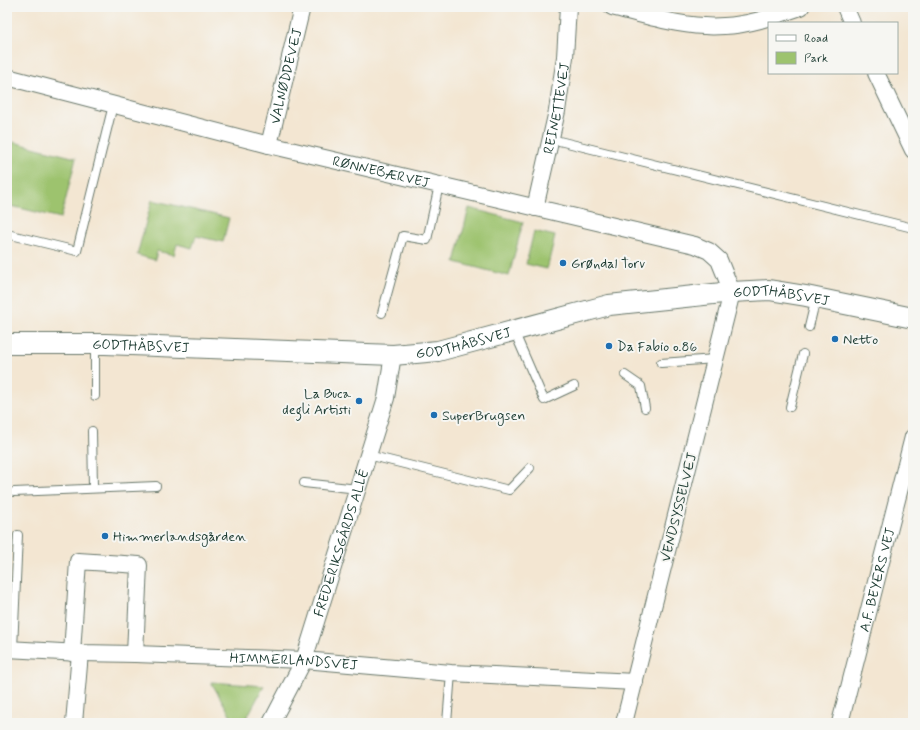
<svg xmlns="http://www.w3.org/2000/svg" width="920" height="730" viewBox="0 0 920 730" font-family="Mynerve,sans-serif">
	<rect width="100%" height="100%" fill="#f6f6f2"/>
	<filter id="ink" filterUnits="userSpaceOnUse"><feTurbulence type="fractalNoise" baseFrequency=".025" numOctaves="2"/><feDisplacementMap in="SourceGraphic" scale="8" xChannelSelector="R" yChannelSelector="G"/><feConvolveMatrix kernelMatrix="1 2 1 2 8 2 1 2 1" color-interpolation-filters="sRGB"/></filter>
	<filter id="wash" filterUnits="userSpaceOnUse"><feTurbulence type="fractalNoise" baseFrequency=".012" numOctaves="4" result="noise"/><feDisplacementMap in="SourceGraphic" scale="16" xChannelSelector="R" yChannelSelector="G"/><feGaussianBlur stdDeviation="0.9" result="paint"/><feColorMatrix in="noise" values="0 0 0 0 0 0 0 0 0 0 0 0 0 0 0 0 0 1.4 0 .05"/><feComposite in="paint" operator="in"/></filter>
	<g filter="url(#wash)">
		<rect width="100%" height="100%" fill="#f3e6d2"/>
		<g fill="#9dc36e" stroke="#5e8051">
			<polygon points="13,142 76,158 61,218 7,205 7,166"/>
			<polygon points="152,200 229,218 223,242 196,236 192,248 177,244 174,255 157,251 155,260 137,255"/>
			<polygon points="469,208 523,222 509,276 455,262"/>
			<polygon points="534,231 555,236 547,269 526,264"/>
			<polygon points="211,682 264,686 244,723 235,723"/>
		</g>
	</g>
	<g filter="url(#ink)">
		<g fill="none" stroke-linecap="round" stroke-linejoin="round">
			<g stroke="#69786b" stroke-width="10">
				<g id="service">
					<polyline points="551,139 913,228"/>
					<polyline points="7,234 77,251 113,105"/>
					<polyline points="382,313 403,236 427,240 439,185"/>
					<polyline points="809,327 816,298"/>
					<polyline points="514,331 544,400 574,386"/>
					<polyline points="95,344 95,396"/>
					<polyline points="661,363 715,359"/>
					<polyline points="625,375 641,386 645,408"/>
					<polyline points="790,407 803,354"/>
					<polyline points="92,431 93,487"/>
					<polyline points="368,455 509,490 530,468"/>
					<polyline points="304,483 358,489"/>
					<polyline points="14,492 156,486"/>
					<polyline points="13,649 18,535"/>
					<polyline points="447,723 451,673"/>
				</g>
			</g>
			<g stroke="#69786b" stroke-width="18">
				<g id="minor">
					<path d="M612,7C648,16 686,29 724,26C750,25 777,15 801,7"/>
					<polyline points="845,7 852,23"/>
					<polyline points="876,73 913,150"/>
					<path id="s1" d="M7,77L269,145L695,245L709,251L719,260L732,292L624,723"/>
					<path id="s2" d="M269,145L302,7"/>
					<path id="s3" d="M535,208L557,111L565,57L568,7"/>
					<path id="s4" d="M7,649L80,653L135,654L304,660L451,673L635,682"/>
					<polyline points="72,653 78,561 139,565 135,654"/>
					<polyline points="74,723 80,653"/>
					<path id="s5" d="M271,723L304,660L386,398L393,355"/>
					<path id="s6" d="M840,723L913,437"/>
				</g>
			</g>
			<g stroke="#69786b" stroke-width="22">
				<g id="tertiary">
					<path id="s7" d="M7,344H105L393,355L438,351L609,305L732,292L769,290L806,296L913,318"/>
				</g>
			</g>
			<use href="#service" stroke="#fff" stroke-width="8"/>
			<use href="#minor" stroke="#fff" stroke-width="16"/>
			<use href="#tertiary" stroke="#fff" stroke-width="20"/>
		</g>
	</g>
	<g fill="#1f6fb2" stroke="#f6f6f2" stroke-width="1.5">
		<circle cx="563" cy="263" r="4"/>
		<circle cx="835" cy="339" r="4"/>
		<circle cx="609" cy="346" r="4"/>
		<circle cx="359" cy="401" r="4"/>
		<circle cx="434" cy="415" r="4"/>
		<circle cx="105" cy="536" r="4"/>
	</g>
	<g text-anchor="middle" stroke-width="4" stroke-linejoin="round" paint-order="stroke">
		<g font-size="14" fill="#1f3d34" stroke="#f6f6f2">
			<text dy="5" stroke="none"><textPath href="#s2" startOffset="71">VALNØDDEVEJ</textPath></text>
			<text dy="5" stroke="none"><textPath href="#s3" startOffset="102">REINETTEVEJ</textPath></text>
			<text dy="5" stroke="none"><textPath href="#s1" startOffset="386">RØNNEBÆRVEJ</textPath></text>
			<text dy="5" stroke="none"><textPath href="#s7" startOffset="782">GODTHÅBSVEJ</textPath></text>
			<text dy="5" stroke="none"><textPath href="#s7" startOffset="458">GODTHÅBSVEJ</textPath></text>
			<text dy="5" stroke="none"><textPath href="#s7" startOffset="134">GODTHÅBSVEJ</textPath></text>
			<text transform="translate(678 507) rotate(-76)" y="5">VENDSYSSELVEJ</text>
			<text dy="5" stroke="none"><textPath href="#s5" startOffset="194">FREDERIKSGÅRDS ALLÉ</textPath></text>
			<text dy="5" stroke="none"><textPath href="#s6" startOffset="148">A.F. BEYERS VEJ</textPath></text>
			<text dy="5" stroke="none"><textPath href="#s4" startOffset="287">HIMMERLANDSVEJ</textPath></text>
		</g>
		<g font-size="14" fill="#1f3d34" stroke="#f6f6f2" text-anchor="start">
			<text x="571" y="268">Grøndal Torv</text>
			<text x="843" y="344">Netto</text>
			<text x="617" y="351">Da Fabio o.86</text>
			<text x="351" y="398" text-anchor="end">La Buca<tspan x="351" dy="16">degli Artisti</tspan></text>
			<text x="442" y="420">SuperBrugsen</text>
			<text x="113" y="541">Himmerlandsgården</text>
		</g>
	</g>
	<rect width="920" height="730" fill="none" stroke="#f6f6f2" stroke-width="24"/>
	<rect x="768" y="22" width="130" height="52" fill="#f6f6f2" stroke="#a0aca6"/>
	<rect x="776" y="35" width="20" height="6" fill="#ffffff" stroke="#a0aca6"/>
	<text x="804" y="42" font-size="12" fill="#1f3d34">Road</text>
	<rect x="776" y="52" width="20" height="12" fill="#9dc36e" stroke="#a0aca6"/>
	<text x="804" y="62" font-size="12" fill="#1f3d34">Park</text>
</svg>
